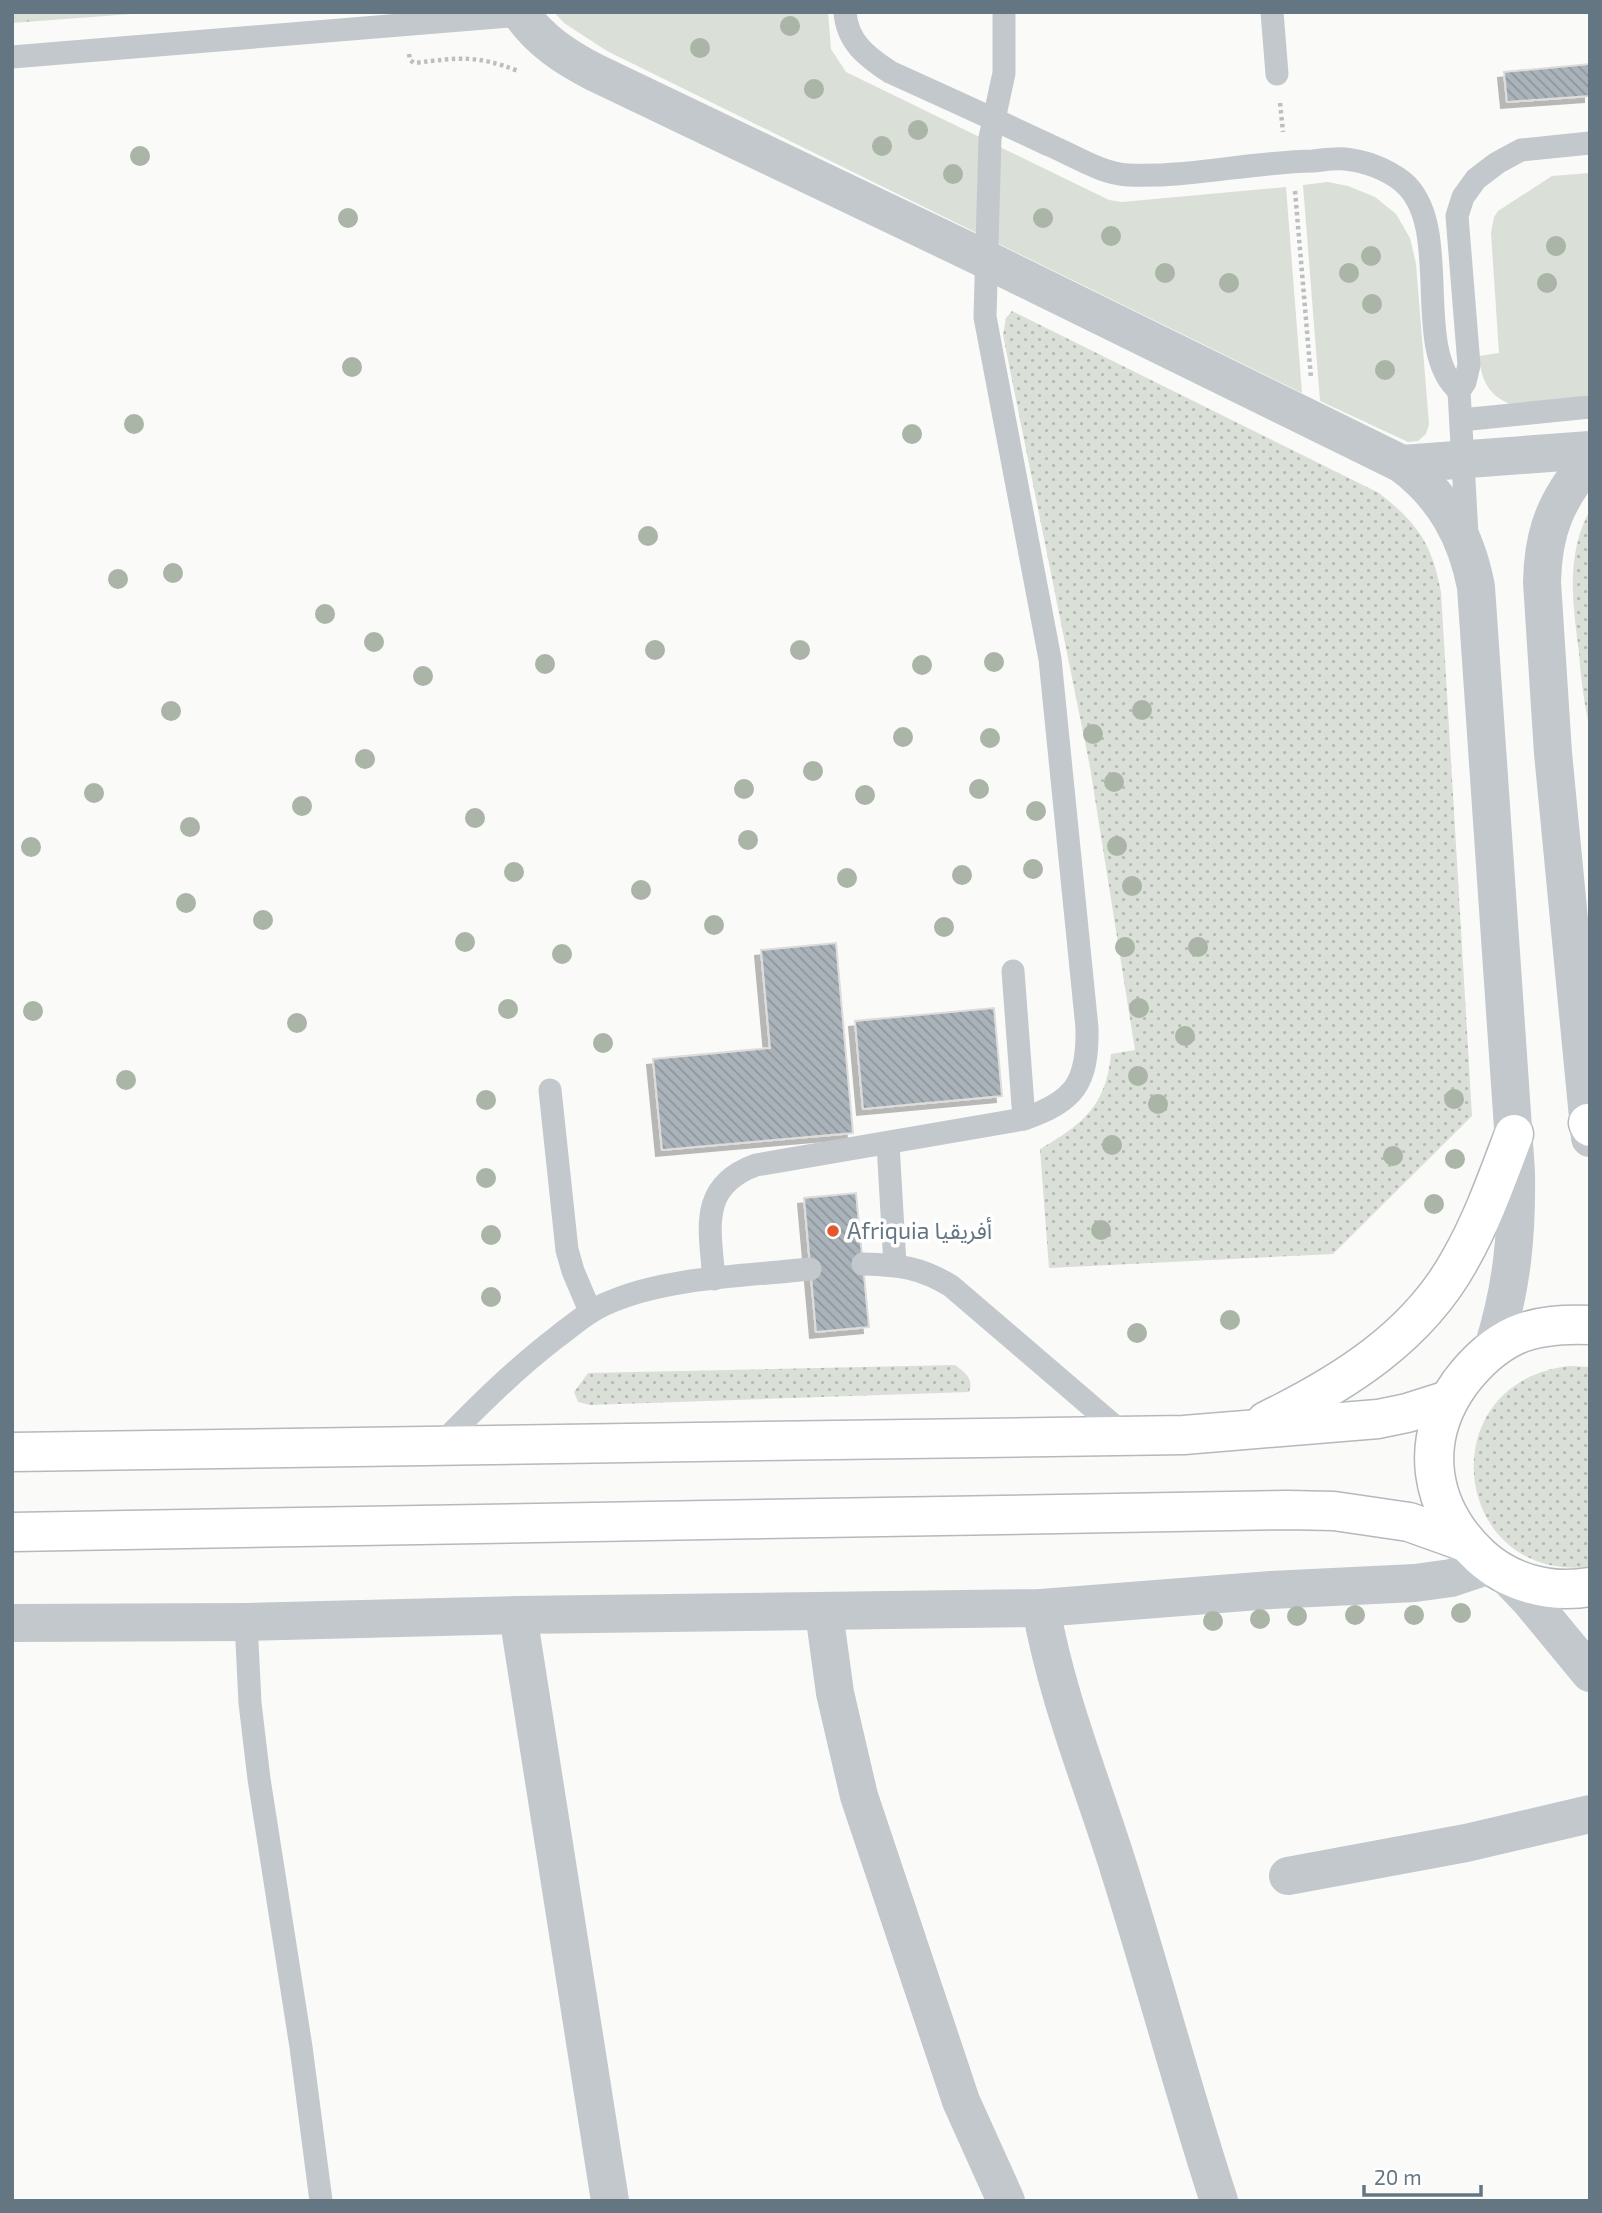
<svg xmlns="http://www.w3.org/2000/svg" width="1602" height="2213" viewBox="0 0 1602 2213" font-family="'Exo 2','Noto Sans Arabic',sans-serif">
	<defs>
		<pattern id="grass-dots" width="8" height="8" patternUnits="userSpaceOnUse" patternTransform="scale(1.75)"><rect width="8" height="8" fill="#dadfd7"/><path d="M2 2h.1M6 6h.1" fill="none" stroke="#b4b9b4" stroke-width="1.8" stroke-linecap="round"/></pattern>
		<pattern id="forest-firs" width="22" height="20" patternUnits="userSpaceOnUse" patternTransform="scale(1.75)"><rect width="22" height="20" fill="#dadfd7"/><path d="M5 1l3.5 6h-7zM16 11l3.5 6h-7z" fill="#b4b9b4"/></pattern>
		<pattern id="building-back-hatch" width="6" height="6" patternUnits="userSpaceOnUse" patternTransform="scale(1.75)"><rect width="6" height="6" fill="#aab3b9"/><path d="M-1 5l2 2M0 0l6 6M5-1l2 2" fill="none" stroke="#8e969c"/></pattern>
		<filter id="shadow"><feDropShadow dx="-6" dy="6" stdDeviation="0" flood-color="#0004"/></filter>
	</defs>
	<rect width="100%" height="100%" fill="#fafaf8"/>
	<g fill="url(#grass-dots)">
		<path d="M1012,311L1379,493C1417,523 1432,543 1441,592L1472,1116L1333,1254L1049,1268L1040,1149C1083,1124 1106,1106 1111,1054L1135,1050L1090,767L1003,335L1006,318Z"/>
		<path d="M1590,510V729C1584,704 1581,679 1579,653C1573,603 1565,556 1590,510Z"/>
		<path d="M955,1365C965,1373 974,1378 969,1392L590,1405L578,1402L574,1392L588,1373Z"/>
		<path d="M1570,1366L1590,1367V1567C1450,1582 1428,1381 1570,1366Z"/>
	</g>
	<polygon fill="url(#forest-firs)" points="12,12 158,12 12,23"/>
	<g fill="#dadfd7">
		<polygon points="554,12 828,12 831,49 846,72 1109,200 1122,202 1286,187 1302,393 607,51 564,23"/>
		<path d="M1590,173V398L1513,405C1489,397 1481,380 1479,356L1499,353L1491,233L1494,217L1498,211L1552,176Z"/>
		<polygon points="1328,182 1348,186 1375,197 1396,214 1410,238 1416,264 1429,424 1426,434 1418,441 1408,442 1320,401 1303,185"/>
	</g>
	<g fill="url(#building-back-hatch)" stroke="#dcdcda" stroke-width="2" filter="url(#shadow)">
		<polygon points="1590,64 1590,96 1507,102 1504,72"/>
		<polygon points="836,943 853,1133 662,1150 653,1059 770,1048 761,950"/>
		<polygon points="994,1008 1002,1096 863,1109 855,1021"/>
		<polygon points="856,1193 869,1327 816,1332 804,1198"/>
	</g>
	<g fill="none" stroke-linecap="round" stroke-linejoin="round">
		<g stroke="#b4b9bd" stroke-width="41">
			<g id="trunk">
				<polyline points="1588,1123 1590,1127"/>
				<path d="M1590,1325C1565,1324 1540,1325 1516,1335C1492,1346 1475,1363 1460,1383C1418,1442 1429,1508 1480,1556C1509,1583 1551,1594 1590,1587"/>
				<path d="M1266,1421C1344,1383 1419,1336 1461,1258C1483,1219 1498,1176 1514,1134"/>
				<polyline points="12,1452 1184,1435 1378,1419 1407,1413 1448,1400"/>
				<polyline points="12,1532 1287,1510 1334,1511 1409,1522 1465,1542"/>
			</g>
		</g>
		<g stroke="#bbbfc2" stroke-width="4.5" stroke-dasharray="3.5 3.5" stroke-linecap="butt">
			<path d="M409,54L410,60L414,63C458,58 475,54 518,71"/>
			<polyline points="1280,103 1283,132"/>
			<polyline points="1295,191 1311,378"/>
		</g>
		<g stroke="#c3c8cc" stroke-width="23">
			<path d="M845,12C847,42 867,57 890,72C943,96 996,120 1049,145C1073,155 1102,174 1128,175C1189,178 1251,162 1313,161C1323,160 1334,158 1345,159C1365,161 1387,169 1403,182C1455,226 1410,349 1459,391"/>
			<polyline points="1272,12 1277,74"/>
			<polyline points="12,57 522,15"/>
			<polyline points="1461,420 1590,407"/>
			<polyline points="1467,535 1459,391 1465,382 1469,365 1457,216 1463,197 1476,179 1497,163 1521,150 1590,143"/>
			<polyline points="1013,971 1024,1119"/>
			<polyline points="550,1090 567,1250 573,1271 590,1311"/>
			<polyline points="888,1144 895,1265"/>
			<path d="M863,1264C899,1265 920,1267 951,1286L1126,1436"/>
			<path d="M714,1279C710,1229 698,1186 756,1165L1024,1119C1075,1101 1088,1083 1087,1028L1050,659L985,317L990,138L1004,73V12"/>
			<path d="M439,1446C476,1408 514,1370 557,1337C574,1324 590,1310 610,1302C667,1277 748,1276 810,1269"/>
			<polyline points="246,1622 250,1703 259,1779 301,2047 321,2201"/>
		</g>
		<g stroke="#c3c8cc" stroke-width="38">
			<path d="M520,12C539,40 565,57 594,72L987,260L1402,464C1444,496 1466,535 1476,587L1516,1172C1517,1236 1512,1287 1493,1348"/>
			<path d="M1590,459C1557,499 1543,529 1542,582L1553,753L1590,1138"/>
			<polyline points="1402,464 1590,450"/>
			<polyline points="1505,1574 1529,1599 1590,1673"/>
			<path d="M1041,1608C1057,1699 1092,1782 1119,1869C1154,1979 1183,2091 1219,2201"/>
			<polyline points="824,1612 835,1693 859,1796 961,2101 1006,2201"/>
			<polyline points="518,1615 610,2201"/>
			<polyline points="12,1623 246,1622 518,1615 1041,1608 1271,1590 1415,1583 1451,1578 1490,1565"/>
			<polyline points="1288,1876 1466,1843 1590,1814"/>
		</g>
		<use href="#trunk" stroke="#fff" stroke-width="38"/>
	</g>
	<g fill="#aab4a7">
		<circle cx="790" cy="26" r="10"/>
		<circle cx="700" cy="48" r="10"/>
		<circle cx="814" cy="89" r="10"/>
		<circle cx="918" cy="130" r="10"/>
		<circle cx="882" cy="146" r="10"/>
		<circle cx="140" cy="156" r="10"/>
		<circle cx="953" cy="174" r="10"/>
		<circle cx="348" cy="218" r="10"/>
		<circle cx="1043" cy="218" r="10"/>
		<circle cx="1111" cy="236" r="10"/>
		<circle cx="1556" cy="246" r="10"/>
		<circle cx="1371" cy="256" r="10"/>
		<circle cx="1165" cy="273" r="10"/>
		<circle cx="1349" cy="273" r="10"/>
		<circle cx="1229" cy="283" r="10"/>
		<circle cx="1547" cy="283" r="10"/>
		<circle cx="1372" cy="304" r="10"/>
		<circle cx="352" cy="367" r="10"/>
		<circle cx="1385" cy="370" r="10"/>
		<circle cx="134" cy="424" r="10"/>
		<circle cx="912" cy="434" r="10"/>
		<circle cx="648" cy="536" r="10"/>
		<circle cx="173" cy="573" r="10"/>
		<circle cx="118" cy="579" r="10"/>
		<circle cx="325" cy="614" r="10"/>
		<circle cx="374" cy="642" r="10"/>
		<circle cx="655" cy="650" r="10"/>
		<circle cx="800" cy="650" r="10"/>
		<circle cx="994" cy="662" r="10"/>
		<circle cx="545" cy="664" r="10"/>
		<circle cx="922" cy="665" r="10"/>
		<circle cx="423" cy="676" r="10"/>
		<circle cx="1142" cy="710" r="10"/>
		<circle cx="171" cy="711" r="10"/>
		<circle cx="1093" cy="734" r="10"/>
		<circle cx="903" cy="737" r="10"/>
		<circle cx="990" cy="738" r="10"/>
		<circle cx="365" cy="759" r="10"/>
		<circle cx="813" cy="771" r="10"/>
		<circle cx="1114" cy="782" r="10"/>
		<circle cx="744" cy="789" r="10"/>
		<circle cx="979" cy="789" r="10"/>
		<circle cx="94" cy="793" r="10"/>
		<circle cx="865" cy="795" r="10"/>
		<circle cx="302" cy="806" r="10"/>
		<circle cx="1036" cy="811" r="10"/>
		<circle cx="475" cy="818" r="10"/>
		<circle cx="190" cy="827" r="10"/>
		<circle cx="748" cy="840" r="10"/>
		<circle cx="1117" cy="846" r="10"/>
		<circle cx="31" cy="847" r="10"/>
		<circle cx="1033" cy="869" r="10"/>
		<circle cx="514" cy="872" r="10"/>
		<circle cx="962" cy="875" r="10"/>
		<circle cx="847" cy="878" r="10"/>
		<circle cx="1132" cy="886" r="10"/>
		<circle cx="641" cy="890" r="10"/>
		<circle cx="186" cy="903" r="10"/>
		<circle cx="263" cy="920" r="10"/>
		<circle cx="714" cy="925" r="10"/>
		<circle cx="944" cy="927" r="10"/>
		<circle cx="465" cy="942" r="10"/>
		<circle cx="1125" cy="947" r="10"/>
		<circle cx="1198" cy="947" r="10"/>
		<circle cx="562" cy="954" r="10"/>
		<circle cx="1139" cy="1008" r="10"/>
		<circle cx="508" cy="1009" r="10"/>
		<circle cx="33" cy="1011" r="10"/>
		<circle cx="297" cy="1023" r="10"/>
		<circle cx="1185" cy="1036" r="10"/>
		<circle cx="603" cy="1043" r="10"/>
		<circle cx="1138" cy="1076" r="10"/>
		<circle cx="126" cy="1080" r="10"/>
		<circle cx="1454" cy="1099" r="10"/>
		<circle cx="486" cy="1100" r="10"/>
		<circle cx="1158" cy="1104" r="10"/>
		<circle cx="1112" cy="1145" r="10"/>
		<circle cx="1393" cy="1156" r="10"/>
		<circle cx="1455" cy="1159" r="10"/>
		<circle cx="486" cy="1178" r="10"/>
		<circle cx="1434" cy="1204" r="10"/>
		<circle cx="1101" cy="1230" r="10"/>
		<circle cx="491" cy="1235" r="10"/>
		<circle cx="491" cy="1297" r="10"/>
		<circle cx="1230" cy="1320" r="10"/>
		<circle cx="1137" cy="1333" r="10"/>
		<circle cx="1461" cy="1613" r="10"/>
		<circle cx="1355" cy="1615" r="10"/>
		<circle cx="1414" cy="1615" r="10"/>
		<circle cx="1297" cy="1616" r="10"/>
		<circle cx="1260" cy="1619" r="10"/>
		<circle cx="1213" cy="1621" r="10"/>
	</g>
	<circle fill="#e4572e" stroke="#fff" stroke-width="2.5" cx="833" cy="1231" r="7"/>
	<g text-anchor="middle" stroke-width="7" stroke-linejoin="round" paint-order="stroke">
		<g font-size="23" fill="#657683" stroke="#fff" text-anchor="start">
			<text x="847" y="1239">Afriquia أفريقيا</text>
		</g>
	</g>
	<rect width="1602" height="2213" fill="none" stroke="#657683" stroke-width="28"/>
	<path d="M1364 2185v10h117v-10" fill="none" stroke="#657683" stroke-width="3.5"/>
	<text x="1374" y="2185" font-size="21" fill="#657683" stroke="#ffffff" stroke-width="5" paint-order="stroke">20 m</text>
</svg>
